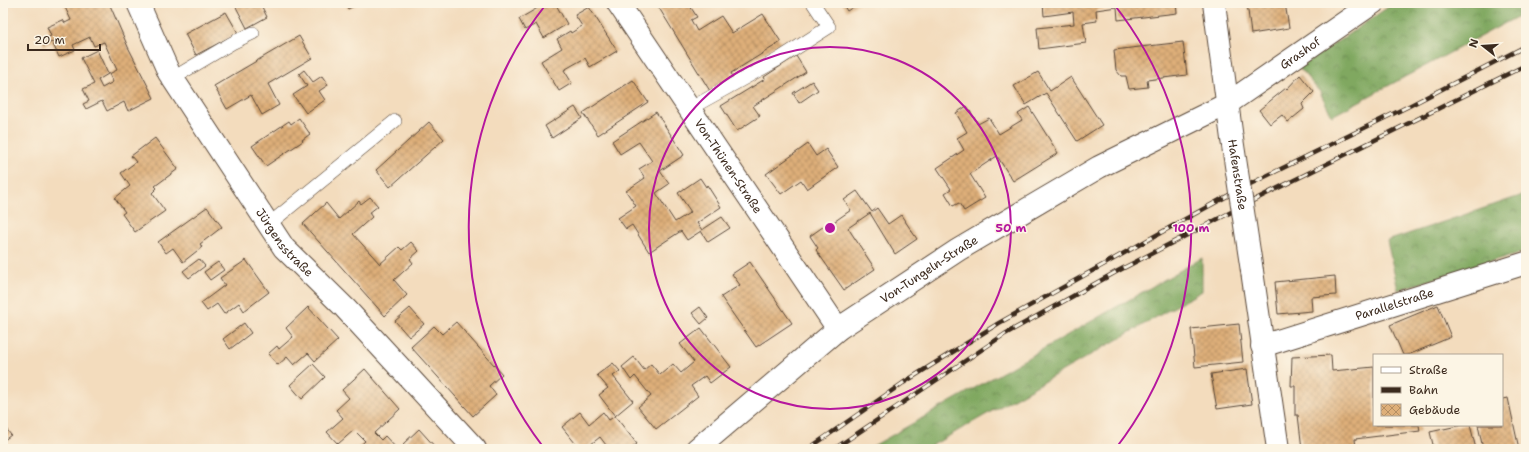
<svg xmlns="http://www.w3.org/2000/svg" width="1529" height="452" viewBox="0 0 1529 452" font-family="'Shantell Sans',sans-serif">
	<defs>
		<pattern id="forest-crowns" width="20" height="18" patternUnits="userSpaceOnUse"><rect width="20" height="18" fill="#80a860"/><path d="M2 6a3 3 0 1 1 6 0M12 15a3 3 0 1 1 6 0" fill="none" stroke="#6a894f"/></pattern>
		<pattern id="building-cross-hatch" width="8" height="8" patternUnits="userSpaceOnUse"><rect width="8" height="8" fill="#deaf79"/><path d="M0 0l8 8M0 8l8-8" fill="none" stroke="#b58f63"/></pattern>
	</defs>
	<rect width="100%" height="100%" fill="#fcf5e5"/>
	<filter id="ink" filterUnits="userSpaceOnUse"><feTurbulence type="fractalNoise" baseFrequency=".025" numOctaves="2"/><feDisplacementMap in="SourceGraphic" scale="8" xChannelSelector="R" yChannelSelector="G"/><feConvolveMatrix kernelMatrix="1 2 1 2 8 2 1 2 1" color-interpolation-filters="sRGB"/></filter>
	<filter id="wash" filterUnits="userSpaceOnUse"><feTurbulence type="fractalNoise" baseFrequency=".012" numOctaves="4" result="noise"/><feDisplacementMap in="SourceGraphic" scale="16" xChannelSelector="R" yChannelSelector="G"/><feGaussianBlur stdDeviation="0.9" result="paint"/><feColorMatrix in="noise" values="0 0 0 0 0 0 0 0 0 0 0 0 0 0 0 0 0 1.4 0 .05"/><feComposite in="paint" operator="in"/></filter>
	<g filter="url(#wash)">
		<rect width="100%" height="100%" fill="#f3dcbd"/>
		<g fill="url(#forest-crowns)" stroke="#5e693f">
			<polygon points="1394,3 1526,3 1526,12 1332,116 1320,92 1299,68"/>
			<polygon points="1526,194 1526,251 1398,290 1387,241"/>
			<polygon points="1202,258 1202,291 926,449 868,449"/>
		</g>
		<g id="blocks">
			<g fill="url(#building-cross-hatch)">
				<polygon points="63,3 109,3 128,47 154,98 128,111 124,102 107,111 102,101 86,109 83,104 89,101 83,89 94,84 81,58 97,50 108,74 98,80 102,88 113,82 109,74 117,70 104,42 94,46 90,37 73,45 75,50 59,57 52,42 44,46 42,40 51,36 47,27 63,20 65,23 71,20"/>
				<polygon points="242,3 260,3 267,17 247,28 236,7"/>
				<polygon points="345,3 360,3 348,9"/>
				<polygon points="546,3 555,3 567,24 544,38 536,24 525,30 519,19"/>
				<polygon points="656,3 688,3 697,17 691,20 697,31 721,16 732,33 763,14 781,42 731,73 733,77 710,91"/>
				<polygon points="842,3 859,3 847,11"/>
				<polygon points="1043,3 1176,3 1177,13 1118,20 1117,7 1096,10 1097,21 1083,23 1086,43 1039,49 1037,28 1074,24 1073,12 1044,16"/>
				<polygon points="1247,3 1285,3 1289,28 1251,34"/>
				<polygon points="589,7 617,51 590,67 585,58 564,70 572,83 559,91 541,61 562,48 557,39 570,31 571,33 582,26 575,15"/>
				<polygon points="226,12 238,33 196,55 185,34"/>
				<polygon points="299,36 312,58 268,84 279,105 262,115 251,95 227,109 214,86"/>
				<polygon points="1183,42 1187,75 1147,80 1148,87 1129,89 1126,76 1121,76 1116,70 1114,50"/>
				<polygon points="796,56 806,72 753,106 760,116 737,131 721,106 765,79 764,77"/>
				<polygon points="304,70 313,82 322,76 328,85 319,91 325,100 306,113 293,95 307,86 299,74"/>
				<polygon points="1038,72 1050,91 1071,77 1102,125 1077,141 1046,93 1026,105 1014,86"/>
				<polygon points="1300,75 1314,92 1302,104 1304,109 1288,122 1282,115 1270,124 1259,110 1286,88 1287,89"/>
				<polygon points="633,80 648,102 598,135 583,113"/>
				<polygon points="812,81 818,90 799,103 793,93"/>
				<polygon points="967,106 978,124 989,118 999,134 1022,120 1018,114 1029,107 1058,153 1013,181 997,156 970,174 985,198 964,211 959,203 953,206 945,193 951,189 937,168 964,150 957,138 967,132 956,113"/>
				<polygon points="575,107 582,118 552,138 545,126"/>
				<polygon points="656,112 684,155 660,171 669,184 656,193 675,222 691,212 678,193 700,178 706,187 707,185 721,207 697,223 702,230 722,217 730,228 708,242 701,231 687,240 681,231 649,252 632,225 626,229 618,218 636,206 626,191 645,178 639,169 652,161 639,142 620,154 612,141"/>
				<polygon points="299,118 310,134 302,140 303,141 266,166 252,146 289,121 291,124"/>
				<polygon points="429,122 444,139 390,187 376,170"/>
				<polygon points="155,138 178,169 155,186 157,188 152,193 165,211 135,232 122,214 125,212 115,198 130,186 121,173 136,162 131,156"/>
				<polygon points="808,144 816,156 826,149 838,167 807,189 801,180 781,194 766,174"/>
				<polygon points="857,191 872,212 877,208 888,224 901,215 917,239 895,254 870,213 848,228 875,269 844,290 816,250 818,248 810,236 827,224 828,226 851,210 844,200"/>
				<polygon points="370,197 378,206 369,213 372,217 353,234 380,264 399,247 402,250 411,242 419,251 410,259 413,263 394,280 407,295 385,316 303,224 326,203 339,219 359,201 361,204"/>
				<polygon points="207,207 222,227 200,244 202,247 183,262 173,248 166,253 158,242"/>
				<polygon points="199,259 205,266 189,278 183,271"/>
				<polygon points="246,260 269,292 244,311 239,303 224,314 217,304 207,311 201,303 225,285 220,278"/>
				<polygon points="218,262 224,270 210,280 204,272"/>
				<polygon points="750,262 792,323 756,347 721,297 740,285 732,274"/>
				<polygon points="1335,276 1336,295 1311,297 1312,311 1278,314 1275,282"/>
				<polygon points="1438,305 1451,337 1408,355 1403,355 1390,325"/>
				<polygon points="308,307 338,340 315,361 308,353 294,365 287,357 278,365 268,354 277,346 279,349 293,337 286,328"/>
				<polygon points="700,307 708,318 701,324 692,313"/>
				<polygon points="410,308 424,324 409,337 395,321"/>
				<polygon points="456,322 502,374 489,386 496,395 473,416 411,347 434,326 442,334"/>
				<polygon points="244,323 251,333 230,349 223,339"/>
				<polygon points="1239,324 1243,362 1195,367 1191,329"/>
				<polygon points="701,328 731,367 710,383 705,376 691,386 698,396 656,429 638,407 651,396 635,376 631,380 622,367 634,357 644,370 651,364 660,375 673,364 681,373 694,362 680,344"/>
				<polygon points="1331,355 1332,371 1374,367 1374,425 1419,425 1420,431 1355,439 1356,449 1302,449 1298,415 1295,415 1295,386 1291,386 1292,357"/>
				<polygon points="613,363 620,371 613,376 633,401 615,416 637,444 632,448 633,449 609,449 600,437 585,449 580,449 562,427 580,412 589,424 603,412 609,420 615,416 599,395 608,388 597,375"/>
				<polygon points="313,364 325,377 302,399 290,385"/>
				<polygon points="365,369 400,409 374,433 381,440 385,436 397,449 356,449 365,441 354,430 338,444 327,432 343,418 336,410 349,398 342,390"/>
				<polygon points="1247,369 1252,404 1217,409 1211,374"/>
				<polygon points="1508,398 1519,449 1483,449 1478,425 1502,425 1502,399"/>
				<polygon points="3,425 11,435 3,441"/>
				<polygon points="1462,425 1470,425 1476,449 1434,449 1430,432"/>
				<polygon points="419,429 437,449 408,449 403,444"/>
			</g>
		</g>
	</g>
	<g filter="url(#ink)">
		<use href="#blocks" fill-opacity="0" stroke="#574536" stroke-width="1"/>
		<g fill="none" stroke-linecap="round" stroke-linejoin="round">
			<g stroke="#574536" stroke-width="14">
				<g id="service">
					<polyline points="173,78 232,43 253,33"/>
					<polyline points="689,109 779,59 829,27 813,3"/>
					<polyline points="268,225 395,121"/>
				</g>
			</g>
			<g stroke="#574536" stroke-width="24">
				<g id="minor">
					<path id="s1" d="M138,3L169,73L284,248L345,308L475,449"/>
					<path id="s2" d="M618,3L838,329"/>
					<path id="s3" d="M1262,346L1526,263"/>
					<path id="s4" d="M697,449L838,329L958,250L1099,167L1227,104L1373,3"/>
				</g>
			</g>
			<g stroke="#574536" stroke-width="24">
				<g id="tertiary">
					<polyline points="1214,3 1232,139"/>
					<polyline points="1252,271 1278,449"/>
				</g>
			</g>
			<use href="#service" stroke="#fff" stroke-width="13"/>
			<use href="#minor" stroke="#fff" stroke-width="22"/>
			<use href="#tertiary" stroke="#fff" stroke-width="22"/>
			<g stroke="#3b2a1e" stroke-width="4.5">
				<g id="rail">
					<polyline points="808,449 903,383 999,323 1178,223 1240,189 1407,107 1526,46"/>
					<polyline points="834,449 1005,334 1116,272 1264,195 1526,65"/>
				</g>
			</g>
			<use href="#rail" stroke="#fcf5e5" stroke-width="3" stroke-dasharray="9" stroke-linecap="butt"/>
			<g stroke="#574536" stroke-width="24" stroke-linecap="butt">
				<g id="tertiary-bridge">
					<path id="s5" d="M1232,139L1252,271"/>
				</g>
			</g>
			<use href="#tertiary-bridge" stroke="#fff" stroke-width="22"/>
		</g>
	</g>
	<g fill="none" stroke="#b5179e" stroke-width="2">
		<circle cx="830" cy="228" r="181"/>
		<path d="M544 448A361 361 0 0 1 547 3M1113 3A361 361 0 0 1 1116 448"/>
	</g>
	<g text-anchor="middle" stroke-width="3" stroke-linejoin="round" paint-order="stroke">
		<g font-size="12" fill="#3b2a1e" stroke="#fcf5e5">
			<text dy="4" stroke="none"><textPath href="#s4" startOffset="724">Grashof</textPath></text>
			<text dy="4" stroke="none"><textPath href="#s2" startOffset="197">Von-Thünen-Straße</textPath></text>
			<text dy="4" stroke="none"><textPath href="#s5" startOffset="36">Hafenstraße</textPath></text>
			<text dy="4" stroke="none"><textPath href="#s1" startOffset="282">Jürgensstraße</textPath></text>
			<text dy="4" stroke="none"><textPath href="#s4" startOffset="294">Von-Tungeln-Straße</textPath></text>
			<text dy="4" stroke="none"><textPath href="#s3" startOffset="139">Parallelstraße</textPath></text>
		</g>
	</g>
	<circle cx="830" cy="228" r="6" fill="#b5179e" stroke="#fcf5e5" stroke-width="2"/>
	<g font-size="12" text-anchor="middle" font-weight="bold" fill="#b5179e" stroke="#fcf5e5" stroke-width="3" stroke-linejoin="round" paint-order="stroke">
		<text x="1011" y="232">50 m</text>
		<text x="1191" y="232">100 m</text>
	</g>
	<rect width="1529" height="452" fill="none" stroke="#fcf5e5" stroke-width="16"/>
	<rect x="1373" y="354" width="130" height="72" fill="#fcf5e5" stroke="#afa495"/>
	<rect x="1381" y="367" width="20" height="6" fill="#ffffff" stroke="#afa495"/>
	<text x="1409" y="374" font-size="12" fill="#3b2a1e">Straße</text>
	<rect x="1381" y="387" width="20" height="6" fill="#3b2a1e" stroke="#afa495"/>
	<text x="1409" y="394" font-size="12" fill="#3b2a1e">Bahn</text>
	<rect x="1381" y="404" width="20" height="12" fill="url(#building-cross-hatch)" stroke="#afa495"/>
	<text x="1409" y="414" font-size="12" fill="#3b2a1e">Gebäude</text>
	<g transform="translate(1483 46) rotate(287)" stroke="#fcf5e5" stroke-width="3" paint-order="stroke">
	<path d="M0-3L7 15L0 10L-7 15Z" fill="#3b2a1e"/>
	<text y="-6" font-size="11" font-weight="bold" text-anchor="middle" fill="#3b2a1e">N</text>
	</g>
	<path d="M28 44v6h72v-6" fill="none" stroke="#3b2a1e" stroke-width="2"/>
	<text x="34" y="44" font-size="12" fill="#3b2a1e" stroke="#fcf5e5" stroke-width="3" paint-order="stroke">20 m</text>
</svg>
